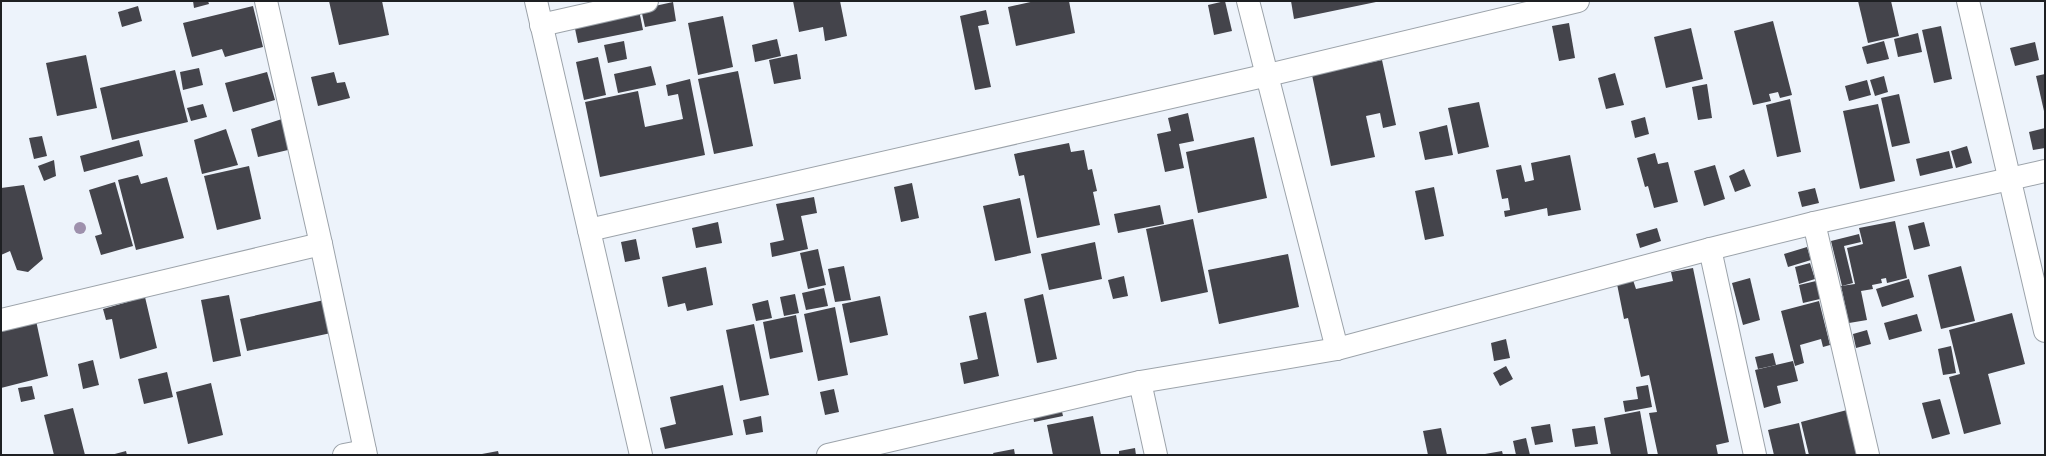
<svg xmlns="http://www.w3.org/2000/svg" width="2046" height="456" viewBox="0 0 2046 456" font-family="'PT Sans Narrow',sans-serif">
	<rect width="100%" height="100%" fill="#edf3fb"/>
	<g fill="#44444b">
		<polygon points="193,1 208,1 209,4 194,8"/>
		<polygon points="329,1 382,1 389,35 339,45"/>
		<polygon points="793,1 840,1 847,36 825,41 823,27 799,32"/>
		<polygon points="1035,1 1069,1 1075,33 1016,46 1008,7"/>
		<polygon points="1225,1 1232,31 1214,35 1208,5"/>
		<polygon points="1291,1 1376,1 1376,2 1294,19"/>
		<polygon points="1858,1 1891,1 1899,36 1868,43"/>
		<polygon points="673,2 676,21 645,27 641,9"/>
		<polygon points="138,6 142,21 122,27 118,12"/>
		<polygon points="253,6 263,47 225,57 222,49 192,57 183,23"/>
		<polygon points="639,10 643,30 578,43 574,24"/>
		<polygon points="986,10 989,24 978,26 991,87 975,90 960,16"/>
		<polygon points="723,16 733,67 698,75 688,23"/>
		<polygon points="1773,21 1792,95 1780,98 1778,92 1769,94 1771,101 1753,105 1734,31"/>
		<polygon points="1569,23 1575,58 1559,61 1552,26"/>
		<polygon points="1941,26 1952,79 1934,83 1922,30"/>
		<polygon points="1691,28 1703,79 1666,88 1654,37"/>
		<polygon points="1918,33 1922,52 1898,57 1894,39"/>
		<polygon points="777,39 781,56 755,62 752,45"/>
		<polygon points="624,41 627,59 608,63 604,45"/>
		<polygon points="1884,41 1889,59 1867,64 1862,47"/>
		<polygon points="2035,42 2039,60 2015,66 2010,48"/>
		<polygon points="797,54 801,79 774,84 769,60"/>
		<polygon points="86,55 97,108 57,116 46,63"/>
		<polygon points="598,57 606,95 584,100 576,62"/>
		<polygon points="1382,60 1396,125 1383,128 1380,113 1366,116 1375,157 1331,166 1312,75"/>
		<polygon points="651,66 656,85 618,93 614,74"/>
		<polygon points="199,68 203,85 183,90 180,72"/>
		<polygon points="175,70 188,122 112,140 100,88"/>
		<polygon points="738,71 753,146 714,154 698,79"/>
		<polygon points="267,72 275,100 233,112 225,83"/>
		<polygon points="334,72 337,83 345,82 350,98 318,106 311,77"/>
		<polygon points="1615,73 1624,105 1606,109 1598,78"/>
		<polygon points="2045,74 2045,111 2044,111 2036,76"/>
		<polygon points="1884,76 1888,92 1875,96 1870,80"/>
		<polygon points="690,79 705,155 600,177 585,102 638,91 645,127 683,119 678,94 668,96 666,85"/>
		<polygon points="1867,80 1871,95 1849,101 1845,86"/>
		<polygon points="1707,84 1712,118 1698,120 1692,87"/>
		<polygon points="1899,94 1910,143 1892,147 1881,98"/>
		<polygon points="1790,99 1801,152 1777,157 1766,105"/>
		<polygon points="1479,102 1489,147 1458,154 1448,108"/>
		<polygon points="203,104 207,117 191,121 187,108"/>
		<polygon points="1878,104 1895,181 1860,189 1843,111"/>
		<polygon points="1188,113 1194,141 1179,144 1184,168 1165,172 1157,134 1171,131 1168,118"/>
		<polygon points="1645,117 1649,134 1635,138 1631,121"/>
		<polygon points="282,119 288,150 258,157 251,129"/>
		<polygon points="1447,125 1453,155 1425,160 1419,132"/>
		<polygon points="2045,128 2045,148 2033,150 2029,132"/>
		<polygon points="226,129 238,165 202,174 194,140"/>
		<polygon points="42,136 47,156 34,159 29,138"/>
		<polygon points="1254,137 1267,198 1198,213 1186,152"/>
		<polygon points="139,140 143,156 84,172 80,156"/>
		<polygon points="1069,143 1071,152 1084,150 1088,170 1092,169 1097,191 1093,192 1100,225 1037,238 1024,175 1019,176 1014,154"/>
		<polygon points="1967,146 1972,163 1956,168 1951,151"/>
		<polygon points="1949,151 1953,168 1920,176 1916,159"/>
		<polygon points="1655,153 1658,164 1668,162 1678,202 1654,208 1648,186 1645,187 1637,158"/>
		<polygon points="1570,155 1581,210 1548,216 1547,208 1505,217 1504,211 1510,210 1508,198 1502,199 1496,170 1521,165 1525,182 1534,180 1531,163"/>
		<polygon points="54,160 56,176 44,181 38,166"/>
		<polygon points="1715,165 1725,199 1704,206 1694,171"/>
		<polygon points="249,166 261,219 217,230 204,176"/>
		<polygon points="1744,169 1751,186 1735,192 1729,176"/>
		<polygon points="138,175 141,184 167,177 184,238 136,250 118,180"/>
		<polygon points="115,182 133,246 101,255 95,236 102,234 89,190"/>
		<polygon points="912,183 919,218 901,222 894,187"/>
		<polygon points="24,185 43,259 28,272 17,270 10,251 1,255 1,188"/>
		<polygon points="1434,187 1444,236 1425,240 1415,191"/>
		<polygon points="1815,188 1819,203 1802,207 1798,192"/>
		<polygon points="814,197 817,213 801,216 808,249 772,257 770,243 784,240 776,204"/>
		<polygon points="1020,198 1031,253 995,261 983,206"/>
		<polygon points="1160,205 1164,224 1118,233 1114,214"/>
		<polygon points="1193,219 1208,292 1161,302 1146,229"/>
		<polygon points="1895,221 1907,278 1887,283 1886,278 1881,279 1882,283 1872,285 1873,289 1861,291 1867,320 1849,323 1841,286 1855,284 1847,248 1863,244 1859,228"/>
		<polygon points="718,222 722,243 696,248 692,228"/>
		<polygon points="1924,222 1930,246 1914,250 1908,226"/>
		<polygon points="1657,228 1661,241 1640,248 1636,234"/>
		<polygon points="1859,234 1861,242 1844,246 1853,283 1842,286 1831,241"/>
		<polygon points="636,239 640,259 625,262 621,242"/>
		<polygon points="1095,242 1102,279 1049,290 1041,254"/>
		<polygon points="1807,247 1811,260 1788,267 1784,254"/>
		<polygon points="818,249 826,285 808,289 800,253"/>
		<polygon points="1288,254 1299,307 1219,324 1208,270"/>
		<polygon points="1810,263 1815,279 1799,284 1795,267"/>
		<polygon points="844,266 851,300 835,302 828,269"/>
		<polygon points="1961,266 1975,321 1941,329 1928,275"/>
		<polygon points="706,267 713,305 687,311 685,303 668,307 662,277"/>
		<polygon points="1693,268 1729,442 1716,445 1718,455 1658,455 1649,413 1657,412 1649,375 1641,377 1628,318 1624,319 1617,284 1633,280 1636,289 1673,281 1671,272"/>
		<polygon points="1124,276 1128,296 1113,299 1108,280"/>
		<polygon points="1750,278 1760,320 1743,325 1732,283"/>
		<polygon points="1909,279 1914,297 1882,307 1876,289"/>
		<polygon points="1816,281 1820,299 1803,303 1799,285"/>
		<polygon points="824,288 828,306 806,310 802,293"/>
		<polygon points="795,294 799,313 784,316 780,297"/>
		<polygon points="1043,294 1057,359 1037,363 1024,299"/>
		<polygon points="229,295 241,356 213,362 201,300"/>
		<polygon points="880,296 888,335 850,343 842,304"/>
		<polygon points="145,297 157,348 120,359 112,319 106,320 103,309"/>
		<polygon points="324,300 331,333 247,351 240,319"/>
		<polygon points="768,300 772,318 756,321 752,304"/>
		<polygon points="1819,301 1830,345 1823,347 1821,339 1800,345 1804,363 1795,366 1781,311"/>
		<polygon points="835,307 848,375 818,381 804,314"/>
		<polygon points="986,312 999,376 964,384 960,363 978,359 969,316"/>
		<polygon points="2012,313 2025,364 1988,374 2001,424 1964,434 1949,377 1960,374 1949,330"/>
		<polygon points="1917,314 1922,331 1889,340 1884,323"/>
		<polygon points="796,315 803,352 770,359 763,322"/>
		<polygon points="35,316 48,376 1,388 1,323"/>
		<polygon points="754,324 769,395 740,401 726,330"/>
		<polygon points="1867,330 1871,344 1856,348 1853,334"/>
		<polygon points="1506,339 1510,358 1494,361 1491,343"/>
		<polygon points="1951,346 1956,373 1943,375 1938,349"/>
		<polygon points="1773,353 1776,365 1758,369 1755,357"/>
		<polygon points="93,360 99,385 83,389 78,364"/>
		<polygon points="1793,361 1798,381 1777,386 1781,403 1764,408 1755,370"/>
		<polygon points="1506,366 1513,379 1500,386 1493,373"/>
		<polygon points="167,372 173,397 144,404 138,379"/>
		<polygon points="211,383 223,435 188,444 176,392"/>
		<polygon points="723,385 733,435 665,449 660,428 676,424 670,397"/>
		<polygon points="1648,385 1652,407 1625,412 1623,401 1638,399 1636,387"/>
		<polygon points="32,386 35,399 21,402 18,388"/>
		<polygon points="834,389 839,412 825,415 820,392"/>
		<polygon points="1940,399 1950,434 1932,439 1922,403"/>
		<polygon points="1060,403 1063,416 1034,422 1032,409"/>
		<polygon points="73,408 85,455 54,455 44,415"/>
		<polygon points="1847,410 1858,455 1809,455 1801,422"/>
		<polygon points="1640,411 1648,455 1611,455 1604,418"/>
		<polygon points="761,416 763,432 746,435 743,420"/>
		<polygon points="1093,416 1101,455 1053,455 1047,425"/>
		<polygon points="1799,423 1806,455 1774,455 1768,430"/>
		<polygon points="1550,424 1553,442 1535,445 1531,427"/>
		<polygon points="1595,426 1598,444 1575,447 1572,429"/>
		<polygon points="1441,428 1447,455 1428,455 1423,431"/>
		<polygon points="1526,438 1530,455 1516,455 1513,441"/>
		<polygon points="1135,448 1136,455 1119,455 1119,451"/>
		<polygon points="1014,449 1015,455 994,455 993,453"/>
		<polygon points="126,451 127,455 111,455"/>
		<polygon points="498,451 499,455 482,455 482,454"/>
		<polygon points="1502,451 1503,455 1485,455 1485,454"/>
	</g>
	<g fill="none" stroke-linecap="round" stroke-linejoin="round">
		<g stroke="#9ca3aa" stroke-width="24">
			<g id="minor">
				<polyline points="266,1 321,244 366,455"/>
				<polyline points="1248,1 1337,349"/>
				<polyline points="1968,1 2045,331"/>
				<polyline points="541,25 647,1"/>
				<polyline points="1814,223 1868,455"/>
				<polyline points="589,230 1268,75 1578,1"/>
				<polyline points="1710,249 1755,455"/>
				<polyline points="1,320 321,244"/>
				<polyline points="1140,382 1156,455"/>
				<polyline points="344,455 365,451"/>
				<polyline points="828,455 1140,382 1337,349 1710,249 1814,223 2045,171"/>
			</g>
		</g>
		<g stroke="#9ca3aa" stroke-width="24">
			<polyline id="tertiary" points="536,1 641,455"/>
		</g>
		<use href="#minor" stroke="#fff" stroke-width="22"/>
		<use href="#tertiary" stroke="#fff" stroke-width="22"/>
	</g>
	<circle fill="#9e90ac" cx="80" cy="228" r="6"/>
	<rect width="2046" height="456" fill="none" stroke="#1e2023" stroke-width="4"/>
</svg>
